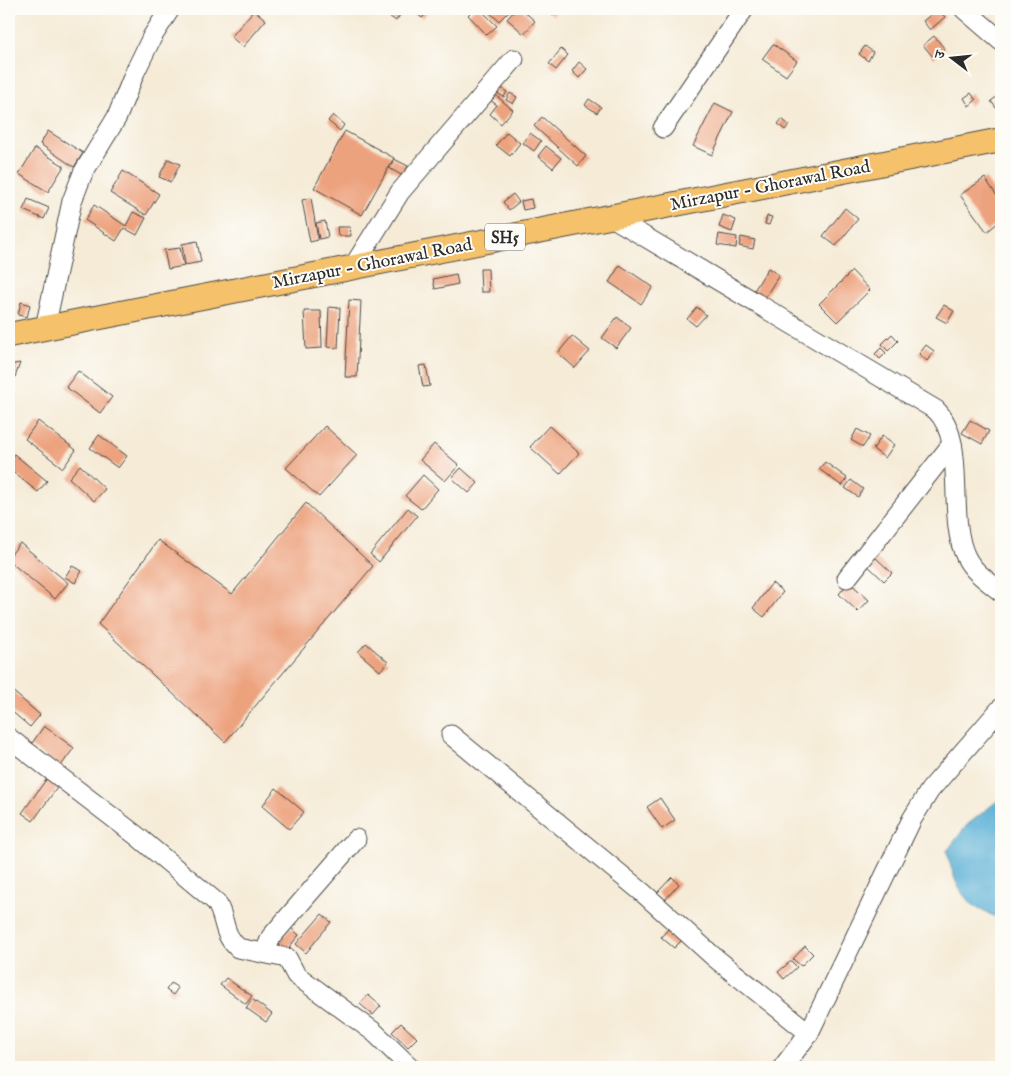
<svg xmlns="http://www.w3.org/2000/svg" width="1010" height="1076" viewBox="0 0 1010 1076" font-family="'IM FELL English','Noto Serif Devanagari',serif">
	<rect width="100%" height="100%" fill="#fdfcf7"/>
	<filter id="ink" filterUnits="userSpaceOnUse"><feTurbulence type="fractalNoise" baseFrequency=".02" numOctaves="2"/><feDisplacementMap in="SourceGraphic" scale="10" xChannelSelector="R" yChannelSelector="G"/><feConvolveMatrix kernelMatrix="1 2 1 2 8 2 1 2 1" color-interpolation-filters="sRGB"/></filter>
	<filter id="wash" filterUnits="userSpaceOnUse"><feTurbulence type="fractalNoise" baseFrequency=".0096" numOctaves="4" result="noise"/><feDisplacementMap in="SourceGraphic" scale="20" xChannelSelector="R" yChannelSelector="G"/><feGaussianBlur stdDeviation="1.12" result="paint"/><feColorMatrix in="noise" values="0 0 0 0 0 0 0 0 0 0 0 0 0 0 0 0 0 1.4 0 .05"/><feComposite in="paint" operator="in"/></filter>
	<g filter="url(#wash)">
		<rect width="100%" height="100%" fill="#f5ebd7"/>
		<path fill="#5ab0d6" stroke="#426e80" d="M1001,798V918C963,908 955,886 947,851L967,825Z"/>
		<g id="blocks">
			<g fill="#eda27e">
				<polygon points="379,9 397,9 402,12 396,21"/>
				<polygon points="411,9 430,9 422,18"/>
				<polygon points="474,9 480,9 497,26 487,35 468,15"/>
				<polygon points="486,9 507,9 509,11 499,21"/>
				<polygon points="516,9 521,9 535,21 524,34 507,19"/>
				<polygon points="546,9 557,9 553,15"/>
				<polygon points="938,9 945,17 930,30 923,21"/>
				<polygon points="254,10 266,20 243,47 231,37"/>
				<polygon points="934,36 945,49 934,58 923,45"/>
				<polygon points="773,44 797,61 786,76 762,59"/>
				<polygon points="865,46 873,52 868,61 859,54"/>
				<polygon points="561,49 568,55 556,70 549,64"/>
				<polygon points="579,62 587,69 579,78 572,71"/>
				<polygon points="496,84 507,92 504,97 492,90"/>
				<polygon points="492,92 513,110 501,124 490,114 497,105 487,98"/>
				<polygon points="510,93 517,97 513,104 506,100"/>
				<polygon points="971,93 976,100 969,106 964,98"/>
				<polygon points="998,96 1001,104 996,108 991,101"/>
				<polygon points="589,99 601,107 597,113 585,105"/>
				<polygon points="715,103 733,112 712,155 693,146"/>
				<polygon points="333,115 344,125 340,131 328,121"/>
				<polygon points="542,117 586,156 578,166 534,126"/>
				<polygon points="782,119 789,125 785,130 778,124"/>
				<polygon points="48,131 83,153 74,167 40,144"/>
				<polygon points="345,131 394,158 362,215 314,188"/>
				<polygon points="507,132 520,143 510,156 496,145"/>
				<polygon points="530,133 541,141 534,151 523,143"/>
				<polygon points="546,146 561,158 553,168 538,156"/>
				<polygon points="35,148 64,166 48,192 19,174"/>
				<polygon points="168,159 180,164 171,182 159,177"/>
				<polygon points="394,159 408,166 403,176 389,168"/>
				<polygon points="123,171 159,194 146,215 110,193"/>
				<polygon points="985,178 1001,202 1001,220 987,232 960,195"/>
				<polygon points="513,194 519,202 509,210 503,202"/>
				<polygon points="311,198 318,240 310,242 302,200"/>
				<polygon points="28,199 49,208 44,219 23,210"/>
				<polygon points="531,199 533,208 523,210 521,201"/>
				<polygon points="94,205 126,226 133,212 146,218 137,235 124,228 116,241 85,220"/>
				<polygon points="845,208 858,219 836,246 823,236"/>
				<polygon points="723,215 736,220 732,232 719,227"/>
				<polygon points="767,216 772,217 769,225 765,224"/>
				<polygon points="325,221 328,237 319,239 316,223"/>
				<polygon points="337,227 350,227 351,236 338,236"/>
				<polygon points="719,234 737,237 736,248 717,245"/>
				<polygon points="741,237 755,240 753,249 739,246"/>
				<polygon points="197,241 201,262 185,265 182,244"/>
				<polygon points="180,248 184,266 168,269 164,250"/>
				<polygon points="620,265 653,287 641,304 609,282"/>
				<polygon points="768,268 779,275 761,304 750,297"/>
				<polygon points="480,269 488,269 489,292 481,292"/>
				<polygon points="852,271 870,290 837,322 819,304"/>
				<polygon points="456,274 458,284 435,289 433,279"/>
				<polygon points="349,300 361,301 357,377 345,377"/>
				<polygon points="21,302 30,305 27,317 18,315"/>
				<polygon points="944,305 954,311 947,323 936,317"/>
				<polygon points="329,307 340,308 338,348 327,347"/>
				<polygon points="697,307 706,315 696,326 687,319"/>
				<polygon points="304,311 321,311 322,348 306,349"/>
				<polygon points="617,317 631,328 616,348 602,338"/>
				<polygon points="892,334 898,341 888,351 882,344"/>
				<polygon points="572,336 590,351 575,368 558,353"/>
				<polygon points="926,345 934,351 927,361 919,354"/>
				<polygon points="881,348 886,353 880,359 875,354"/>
				<polygon points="20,363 9,394 9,365"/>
				<polygon points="426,365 430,386 423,387 419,366"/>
				<polygon points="78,371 112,397 100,413 66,387"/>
				<polygon points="970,420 989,431 982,444 962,433"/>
				<polygon points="38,421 76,450 63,468 25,439"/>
				<polygon points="325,426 357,455 319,497 286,468"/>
				<polygon points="549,426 579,453 560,474 530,447"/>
				<polygon points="857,429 870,436 863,447 851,440"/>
				<polygon points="99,435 127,456 118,468 90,448"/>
				<polygon points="882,436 894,445 885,458 873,449"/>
				<polygon points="434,444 459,465 445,481 420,460"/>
				<polygon points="14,454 47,481 38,492 9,469 9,461"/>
				<polygon points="825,462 847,478 842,486 819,469"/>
				<polygon points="80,465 105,489 94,501 69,478"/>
				<polygon points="461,468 478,483 469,493 452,478"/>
				<polygon points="423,475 438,489 421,509 405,496"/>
				<polygon points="851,480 863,489 858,497 845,488"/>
				<polygon points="306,503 373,566 225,742 98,624 158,540 232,594"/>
				<polygon points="408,508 417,516 379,562 370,554"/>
				<polygon points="20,543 68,583 55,599 9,561 9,557"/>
				<polygon points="874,556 892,573 884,581 866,564"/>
				<polygon points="72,566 82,571 75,583 65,577"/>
				<polygon points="849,582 869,600 858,612 839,594"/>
				<polygon points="772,583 783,592 764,617 753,608"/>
				<polygon points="366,643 388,662 380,671 358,652"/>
				<polygon points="9,688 40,715 30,727 9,709"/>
				<polygon points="44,726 74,748 60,767 30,746"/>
				<polygon points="48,777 59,785 33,821 22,813"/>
				<polygon points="276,788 304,812 289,829 262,806"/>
				<polygon points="660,798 675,820 662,829 647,807"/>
				<polygon points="672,877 679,884 665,900 657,893"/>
				<polygon points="322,914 331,922 306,953 296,944"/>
				<polygon points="291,928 299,935 286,951 277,944"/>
				<polygon points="669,928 682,940 674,948 661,937"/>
				<polygon points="805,946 813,954 801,966 793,959"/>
				<polygon points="791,961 797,967 784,979 778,972"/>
				<polygon points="226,978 252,996 246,1004 220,985"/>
				<polygon points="171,983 178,988 173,995 166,990"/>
				<polygon points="368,995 381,1006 373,1015 360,1004"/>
				<polygon points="252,999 272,1014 266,1022 246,1008"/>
				<polygon points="401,1023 417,1038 408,1047 392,1032"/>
			</g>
		</g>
	</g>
	<g filter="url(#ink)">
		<use href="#blocks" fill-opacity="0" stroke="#494845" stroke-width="1"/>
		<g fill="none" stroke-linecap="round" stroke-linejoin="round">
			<g stroke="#494845" stroke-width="21">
				<g id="minor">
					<polyline points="964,9 1001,41"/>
					<polyline points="663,128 744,9"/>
					<path d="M610,216L936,410C968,441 946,517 966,557C973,572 989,582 1001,592"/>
					<polyline points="353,267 400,192 514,59"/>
					<polyline points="45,328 72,201 83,173 117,117 135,72 152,37 170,9"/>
					<polyline points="847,578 952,444"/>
					<polyline points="451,735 642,892 714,957 809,1033"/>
					<path d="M9,738L137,836L216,902C227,920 221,932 238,948L287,958L296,975L374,1032L410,1067"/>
					<polyline points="265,952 271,937 356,839"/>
					<polyline points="783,1067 809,1033 912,819 930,790 1001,708"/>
				</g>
			</g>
			<g stroke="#494845" stroke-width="26">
				<polyline id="major" points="9,335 1001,140"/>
			</g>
			<use href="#minor" stroke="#fff" stroke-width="19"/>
			<use href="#major" stroke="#f5c16b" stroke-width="24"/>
		</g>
	</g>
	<g text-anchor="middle" stroke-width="4" stroke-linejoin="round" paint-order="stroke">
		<rect fill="#fdfcf7" stroke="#6a6a68" stroke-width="1" x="485" y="223.5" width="40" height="27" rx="4"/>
		<g font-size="16" font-weight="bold" fill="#2b2b2b">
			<text x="505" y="243">SH5</text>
		</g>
		<g font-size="18" fill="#2b2b2b" stroke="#fdfcf7">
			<text transform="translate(770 185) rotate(-11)" y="6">Mirzapur - Ghorawal Road</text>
			<text transform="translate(372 263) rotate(-11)" y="6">Mirzapur - Ghorawal Road</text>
		</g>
	</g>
	<rect width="1010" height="1076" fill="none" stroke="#fdfcf7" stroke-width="30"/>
	<g transform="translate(952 58) rotate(286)" stroke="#fdfcf7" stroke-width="4" paint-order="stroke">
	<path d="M0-4L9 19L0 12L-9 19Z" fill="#2b2b2b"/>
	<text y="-8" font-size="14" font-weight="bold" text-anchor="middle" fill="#2b2b2b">उ</text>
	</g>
</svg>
